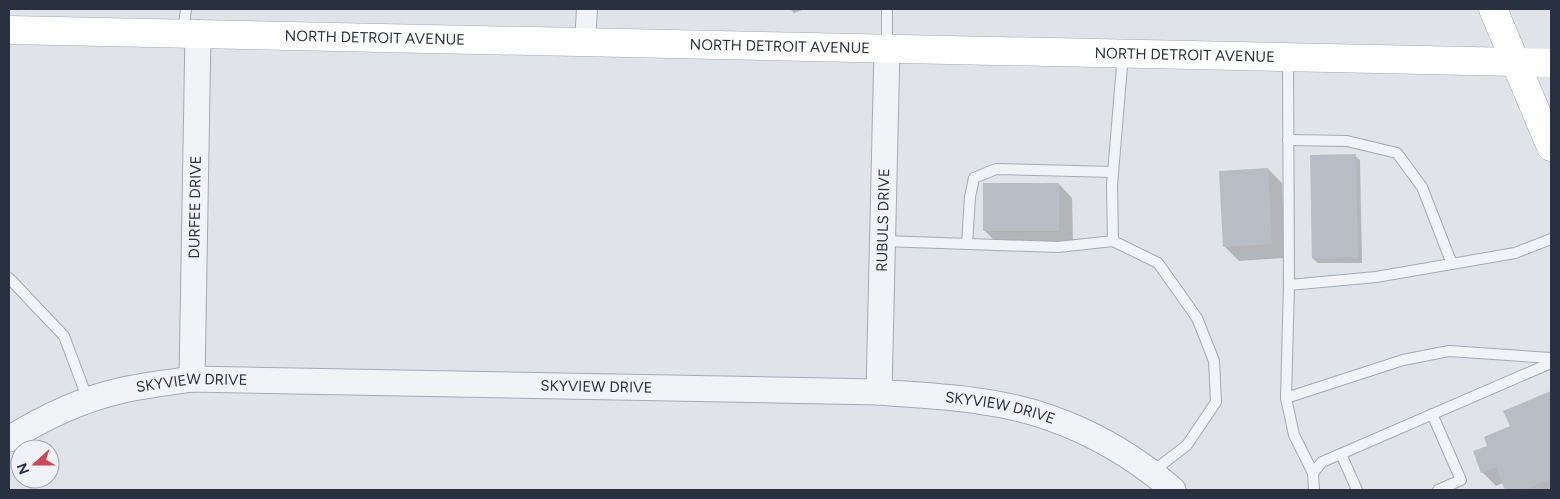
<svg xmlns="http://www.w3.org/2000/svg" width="1560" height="499" viewBox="0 0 1560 499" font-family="Figtree,sans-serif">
	<rect width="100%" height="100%" fill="#e0e3e8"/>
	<g fill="#0003">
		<polygon points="790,9 805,9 794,13"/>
		<polygon points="1355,156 1360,160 1362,263 1318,263 1313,259"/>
		<polygon points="1268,169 1282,183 1285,258 1239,261 1225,247"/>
		<polygon points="1059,184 1072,198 1073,245 998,244 984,230"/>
		<polygon points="1551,392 1551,490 1506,490 1503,483 1496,486 1482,472 1489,446 1511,427 1505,411"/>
	</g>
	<g fill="#b7bcc5">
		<polygon points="1356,154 1358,258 1312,259 1310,155"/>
		<polygon points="1268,168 1272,244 1223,247 1219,171"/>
		<rect x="983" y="183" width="76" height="48"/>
		<polygon points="1551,391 1551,479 1524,490 1505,490 1496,467 1481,473 1473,451 1487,446 1484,437 1510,426 1503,411"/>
	</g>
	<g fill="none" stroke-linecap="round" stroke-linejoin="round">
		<g stroke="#a5aab2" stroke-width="12">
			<g id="service">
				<polyline points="887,9 887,47"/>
				<polyline points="183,32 186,9"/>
				<polyline points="1123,54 1112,185 1113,241 1158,263 1197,318 1214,361 1216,402 1187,445 1152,472"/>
				<polyline points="1288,140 1347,141 1397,153 1422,187 1452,264"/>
				<polyline points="883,241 1058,247 1113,241"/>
				<polyline points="967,244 970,197 974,178 996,169 1113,172"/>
				<polyline points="9,278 64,336 88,400"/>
				<polyline points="1289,285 1376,277 1515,253 1551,239"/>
				<polyline points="1286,398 1289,285 1288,59"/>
				<polyline points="1432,414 1461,480 1438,490"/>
				<polyline points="1341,454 1357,490"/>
				<polyline points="1313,473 1294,435 1286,398 1403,360 1449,351 1551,358"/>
				<polyline points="1314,490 1313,473 1322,462 1551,363"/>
			</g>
		</g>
		<g stroke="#a5aab2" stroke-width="22">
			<polyline id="minor" points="585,42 587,9"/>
		</g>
		<g stroke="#a5aab2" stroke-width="27">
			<g id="tertiary">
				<path id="s1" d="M192,379L198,33"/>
				<path id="s2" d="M879,392L887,48"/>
				<path id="s3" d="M9,439C43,418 80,400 119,391C143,385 168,383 192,379L879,392C912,395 946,396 978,401C1051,410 1118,442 1173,490"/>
			</g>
		</g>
		<g stroke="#9fa7b3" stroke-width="29">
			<g id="primary">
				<polyline points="1493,9 1551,147"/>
				<path id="s4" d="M9,30L1517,62"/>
			</g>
		</g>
		<use href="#service" stroke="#f2f3f7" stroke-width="10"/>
		<use href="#minor" stroke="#f2f3f7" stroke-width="20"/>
		<use href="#tertiary" stroke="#f2f3f7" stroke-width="25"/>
		<polyline stroke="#fff" stroke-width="28" points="1517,62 1551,63"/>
		<use href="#primary" stroke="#fff" stroke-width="28"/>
	</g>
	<g text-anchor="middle" stroke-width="4.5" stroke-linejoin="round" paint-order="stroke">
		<g font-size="15" fill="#29303f" stroke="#eff1f6">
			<text dy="5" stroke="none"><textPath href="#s4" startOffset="366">NORTH DETROIT AVENUE</textPath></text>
			<text dy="5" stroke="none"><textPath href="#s4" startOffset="771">NORTH DETROIT AVENUE</textPath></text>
			<text dy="5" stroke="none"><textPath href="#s4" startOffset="1176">NORTH DETROIT AVENUE</textPath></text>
			<text dy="5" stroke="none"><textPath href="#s1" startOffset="172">DURFEE DRIVE</textPath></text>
			<text dy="5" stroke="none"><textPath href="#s2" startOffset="172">RUBULS DRIVE</textPath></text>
			<text dy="5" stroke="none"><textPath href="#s3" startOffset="194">SKYVIEW DRIVE</textPath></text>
			<text dy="5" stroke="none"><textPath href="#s3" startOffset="599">SKYVIEW DRIVE</textPath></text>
			<text dy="5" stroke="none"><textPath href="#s3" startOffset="1004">SKYVIEW DRIVE</textPath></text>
		</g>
	</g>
	<rect width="1560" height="499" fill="none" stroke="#29303f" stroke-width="20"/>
	<g transform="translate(35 464) rotate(249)"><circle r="24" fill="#eff1f6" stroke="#a0a4ad"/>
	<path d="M0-4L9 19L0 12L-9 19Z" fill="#c84957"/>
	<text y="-8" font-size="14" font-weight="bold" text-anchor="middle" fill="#29303f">N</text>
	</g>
</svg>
